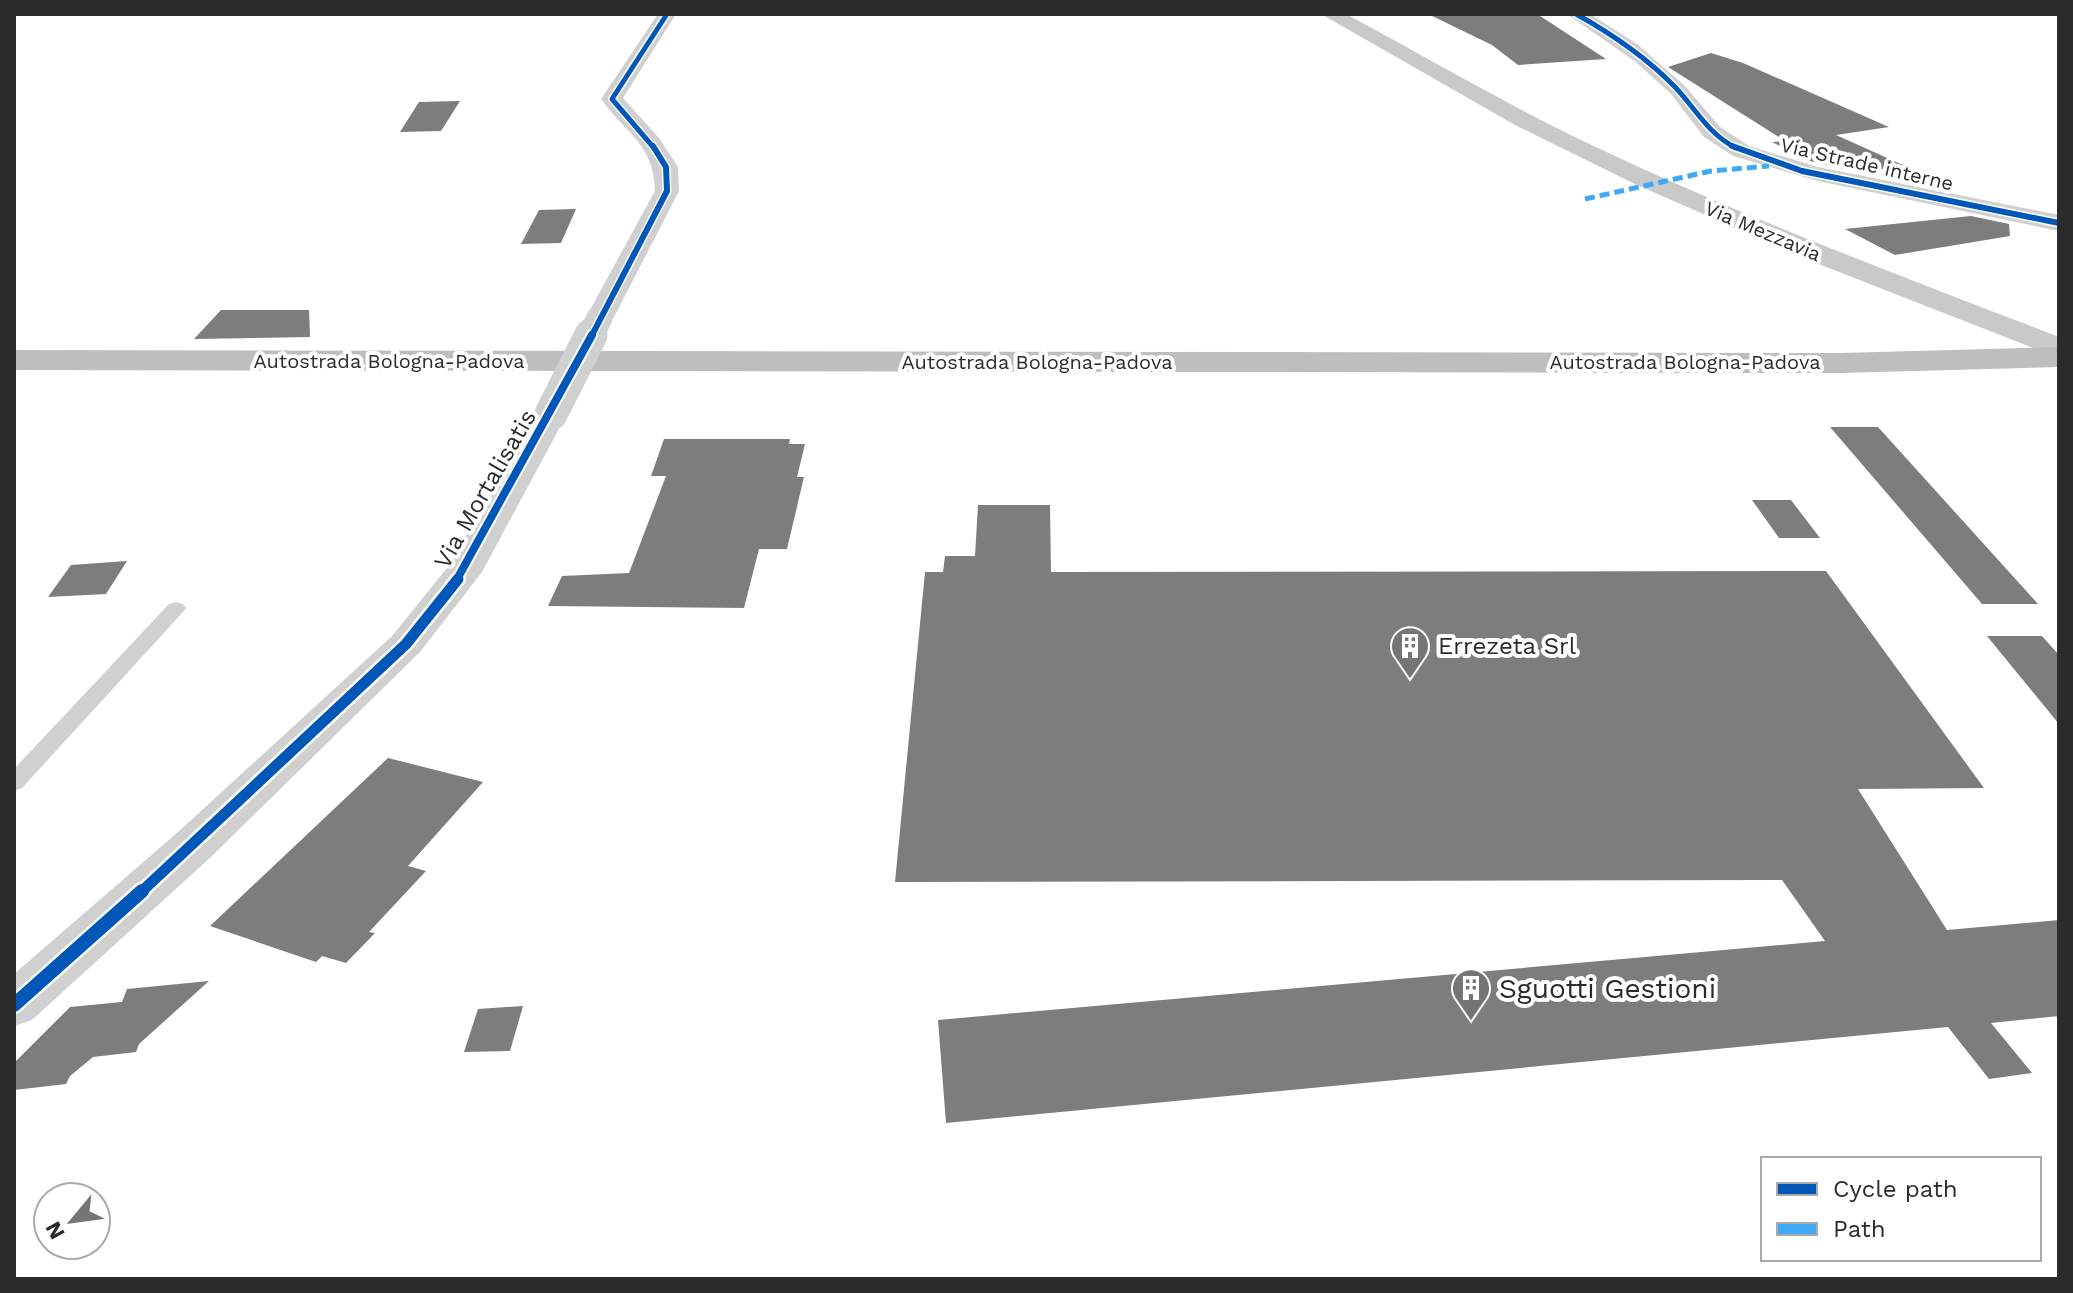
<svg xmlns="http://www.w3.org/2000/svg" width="2073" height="1293" viewBox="0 0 2073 1293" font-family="'Work Sans',sans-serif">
	<rect width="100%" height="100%" fill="#fff"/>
	<g fill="#7d7d7d">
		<polygon points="1428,14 1537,14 1606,59 1518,65 1492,45"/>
		<polygon points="1711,53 1743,63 1889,127 1836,135 1905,166 1858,172 1810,161 1772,142 1785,141 1668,67"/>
		<polygon points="460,101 441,131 400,132 419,102"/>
		<polygon points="576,209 561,243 521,244 539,210"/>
		<polygon points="1971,216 2009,224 2010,236 1895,255 1845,229"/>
		<polygon points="221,310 309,310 310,337 194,339"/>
		<polygon points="1830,427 1878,427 2038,604 1982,604"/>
		<polygon points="664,439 790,439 789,444 805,444 797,477 804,477 787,549 759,549 744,608 548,606 562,576 629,573 666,476 651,476"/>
		<polygon points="1752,500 1791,500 1820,538 1779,538"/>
		<polygon points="978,505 1050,505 1051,572 1826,571 1984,788 1858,789 1947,930 2059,920 2059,1016 1991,1023 2032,1073 1989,1079 1948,1027 946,1123 938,1020 1825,941 1782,880 895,882 925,572 943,572 945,556 975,556"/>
		<polygon points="127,561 106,594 48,597 71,565"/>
		<polygon points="1987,636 2042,636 2059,655 2059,724"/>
		<polygon points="388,758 483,782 408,866 426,871 369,932 375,933 346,963 322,956 316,962 210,926"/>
		<polygon points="209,981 139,1044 136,1052 93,1057 70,1076 66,1084 14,1090 14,1063 70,1007 122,1002 127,989"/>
		<polygon points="523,1006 510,1051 464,1052 478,1009"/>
	</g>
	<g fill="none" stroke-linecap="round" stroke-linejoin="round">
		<polygon fill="#d0d0d0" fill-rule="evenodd" points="176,602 183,604 186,608 183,612 22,788 14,791 14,769 169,604"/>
		<g fill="#d0d0d0" fill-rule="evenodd">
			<path d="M658,14H676L623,98L659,138L678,167L679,191L613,319L609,325L599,328L589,325L585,319L655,191C654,144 626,134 601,99Z"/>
			<polygon points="1567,14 1590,14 1637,44 1685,86 1720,127 1749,146 1818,167 2059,215 2059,231 1818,181 1733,156 1704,137 1671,94 1636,62"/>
			<polygon points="551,404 562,407 567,414 482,572 420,652 212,856 32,1020 14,1026 14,974 178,832 392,636 447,568 535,414 540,407"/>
		</g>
		<path fill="#c9c9c9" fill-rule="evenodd" d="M1321,14H1346C1430,59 1512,108 1598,148C1748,219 1904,277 2059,337V358L1811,261L1637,185L1515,125Z"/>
		<polygon fill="#bebebe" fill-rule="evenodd" points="2059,347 2059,367 1841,373 14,370 14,350 1841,353"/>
		<polyline stroke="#d0d0d0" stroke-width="26" points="590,337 599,319"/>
		<polyline stroke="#d0d0d0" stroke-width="33" points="551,414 591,335"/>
		<polyline stroke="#3fa9f5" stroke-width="5" stroke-dasharray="10 5" stroke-linecap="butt" points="1585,199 1711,171 1769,166"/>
		<g stroke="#fff" stroke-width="8">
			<g id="cycleway-far4">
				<path d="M1576,14C1612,34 1646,57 1675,87C1696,109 1708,134 1736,148"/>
				<polyline points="654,148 612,99 667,14"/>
			</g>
		</g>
		<g stroke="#fff" stroke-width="9">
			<g id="cycleway-far3">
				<polyline points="1732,146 1802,171 2059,223"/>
				<polyline points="591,337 667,191 666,167 653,146"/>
			</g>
		</g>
		<g stroke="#fff" stroke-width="12">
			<polyline id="cycleway-far2" points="456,581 592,335"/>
		</g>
		<g stroke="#fff" stroke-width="16">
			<polyline id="cycleway-far1" points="140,893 406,644 458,579"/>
		</g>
		<g stroke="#fff" stroke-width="19">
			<polyline id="cycleway" points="14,1005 142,891"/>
		</g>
		<use href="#cycleway-far4" stroke="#0057b8" stroke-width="5"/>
		<use href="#cycleway-far3" stroke="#0057b8" stroke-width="6"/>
		<use href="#cycleway-far2" stroke="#0057b8" stroke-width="8"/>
		<use href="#cycleway-far1" stroke="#0057b8" stroke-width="11"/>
		<use href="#cycleway" stroke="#0057b8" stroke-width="14"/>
	</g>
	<defs>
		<g id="building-pin" transform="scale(2)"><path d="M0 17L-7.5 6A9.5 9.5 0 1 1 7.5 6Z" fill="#757575" stroke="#fff"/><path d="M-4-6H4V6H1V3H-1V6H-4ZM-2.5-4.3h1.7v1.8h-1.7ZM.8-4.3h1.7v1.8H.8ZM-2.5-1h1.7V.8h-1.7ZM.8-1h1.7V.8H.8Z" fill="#fff"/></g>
	</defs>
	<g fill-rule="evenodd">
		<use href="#building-pin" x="1410" y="646"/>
		<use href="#building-pin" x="1471" y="988"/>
	</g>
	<g text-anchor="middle" stroke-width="8" stroke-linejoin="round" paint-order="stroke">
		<g font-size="20" fill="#2b2b2b" stroke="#fff">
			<text transform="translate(1867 164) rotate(13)" y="7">Via Strade interne</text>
			<text transform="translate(1763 231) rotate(23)" y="7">Via Mezzavia</text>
			<text x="389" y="368">Autostrada Bologna-Padova</text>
			<text x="1037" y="369">Autostrada Bologna-Padova</text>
			<text x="1685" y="369">Autostrada Bologna-Padova</text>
		</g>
		<g font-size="24" fill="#2b2b2b" stroke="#fff">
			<text transform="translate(485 489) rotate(-60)" y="8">Via Mortalisatis</text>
		</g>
		<g font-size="24" fill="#2b2b2b" stroke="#fff" text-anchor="start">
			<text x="1438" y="654">Errezeta Srl</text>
		</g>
		<g font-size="28" fill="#2b2b2b" stroke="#fff" text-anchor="start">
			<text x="1499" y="998">Sguotti Gestioni</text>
		</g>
	</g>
	<rect width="2073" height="1293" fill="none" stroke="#2b2b2b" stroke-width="32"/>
	<rect x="1761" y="1157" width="280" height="104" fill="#ffffff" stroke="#aaaaaa" stroke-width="2"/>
	<rect x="1777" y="1183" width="40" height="12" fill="#0057b8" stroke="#aaaaaa" stroke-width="2"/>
	<text x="1833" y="1197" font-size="24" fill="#2b2b2b">Cycle path</text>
	<rect x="1777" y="1223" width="40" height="12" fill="#3fa9f5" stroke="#aaaaaa" stroke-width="2"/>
	<text x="1833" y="1237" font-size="24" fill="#2b2b2b">Path</text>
	<g transform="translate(72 1221) rotate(241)"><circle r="38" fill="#ffffff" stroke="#aaaaaa" stroke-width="2"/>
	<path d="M0-6L14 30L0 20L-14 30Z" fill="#757575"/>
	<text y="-12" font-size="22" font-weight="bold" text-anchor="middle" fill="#2b2b2b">N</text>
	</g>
</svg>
